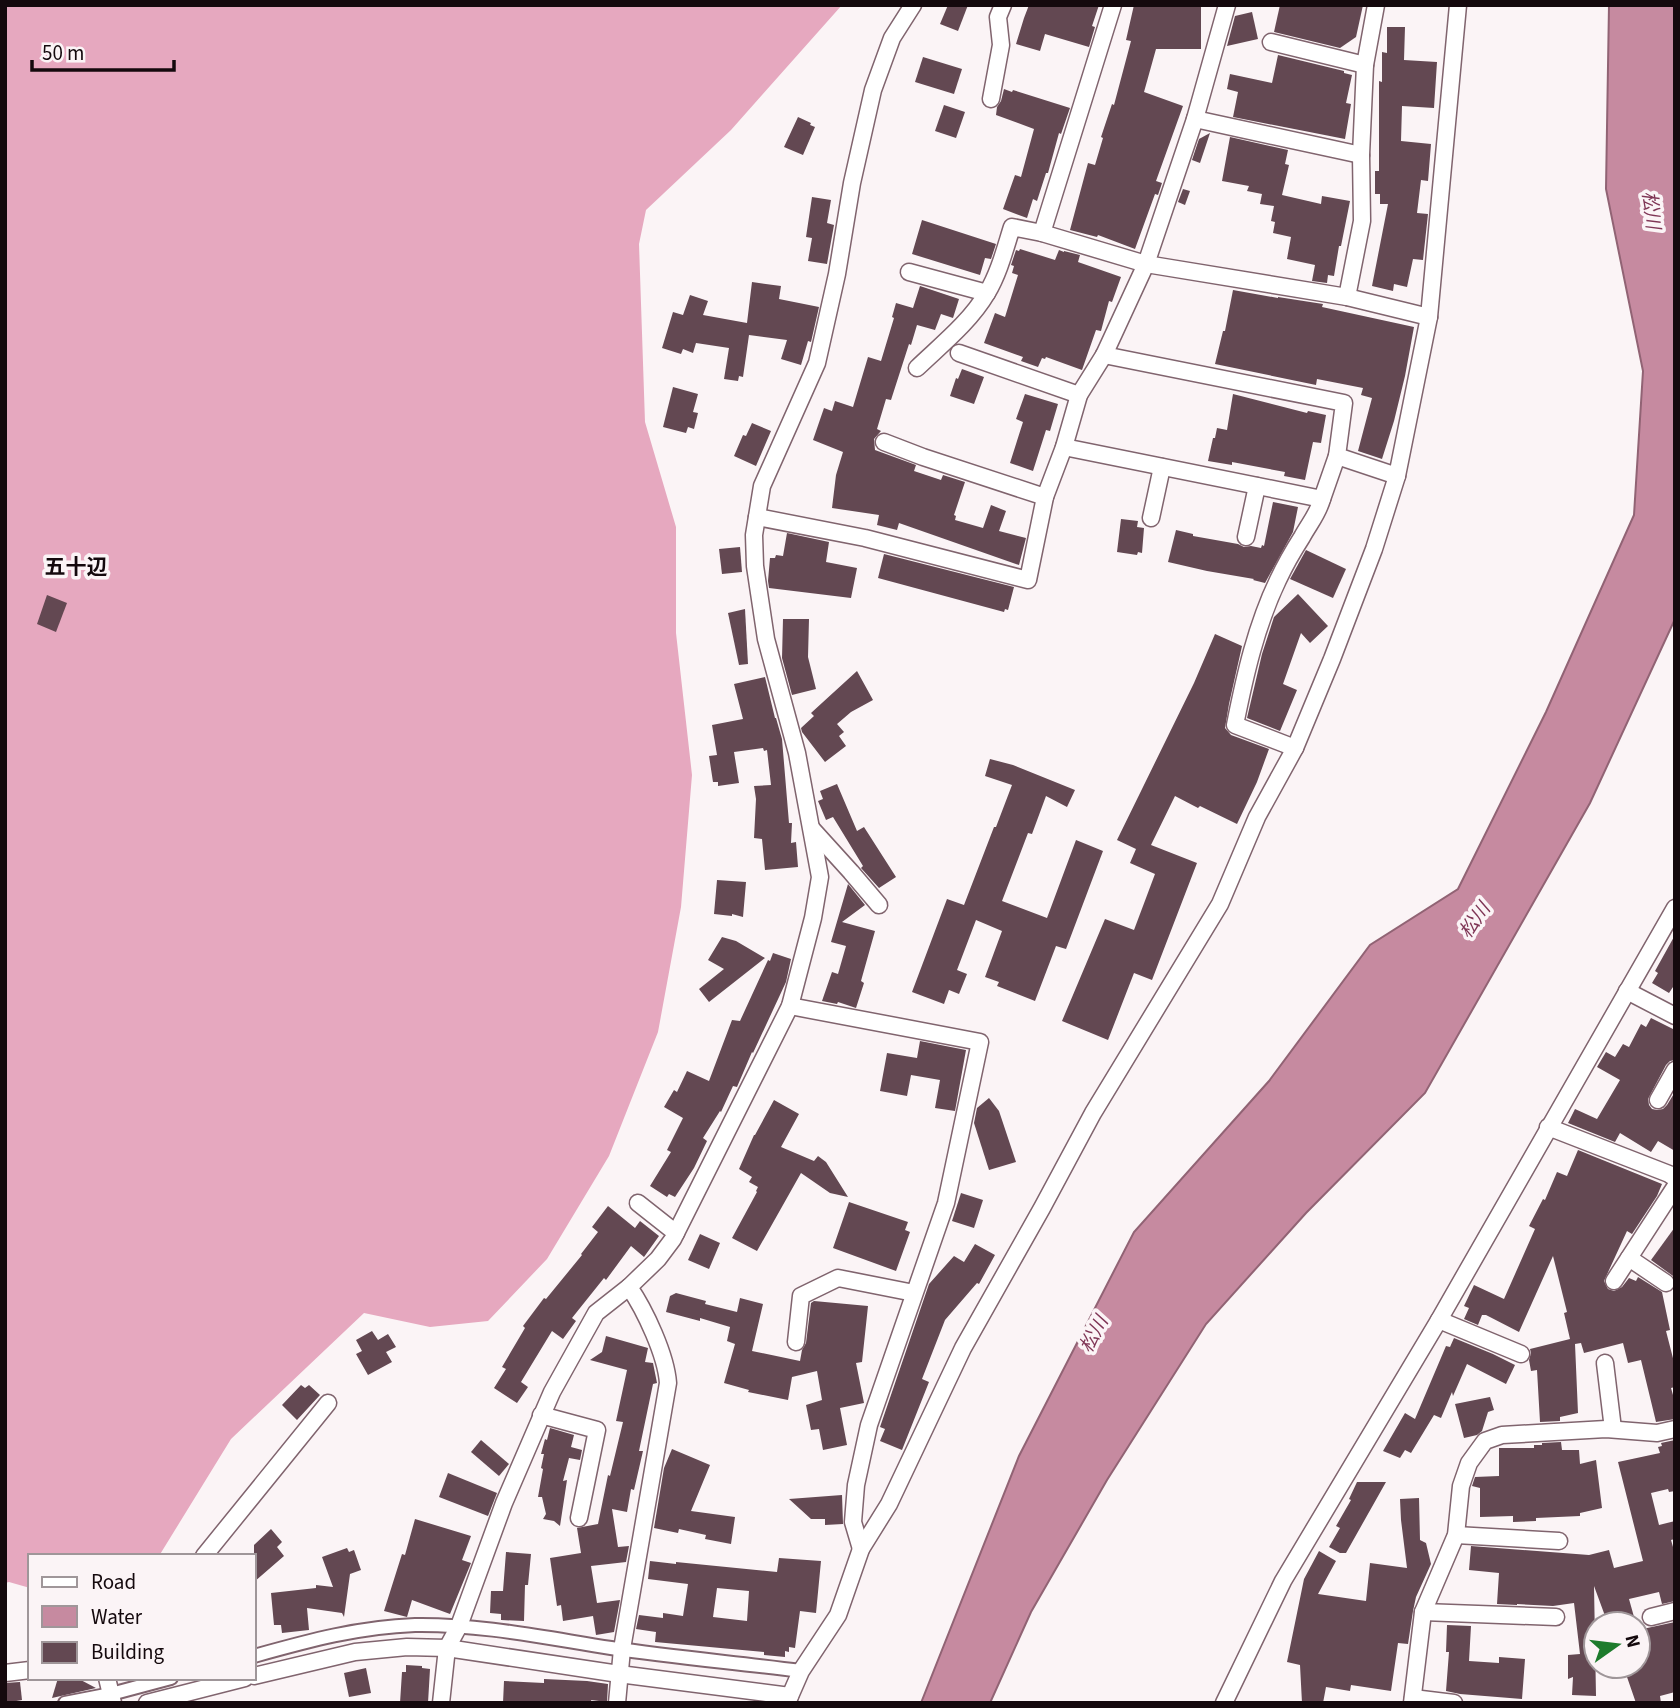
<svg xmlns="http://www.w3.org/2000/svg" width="1680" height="1708" viewBox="0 0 1680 1708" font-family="'Source Sans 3','Noto Sans JP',sans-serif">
	<rect width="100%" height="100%" fill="#fbf4f6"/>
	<polygon fill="#e6a8bf" points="5,5 842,5 731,130 646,210 639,244 645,422 676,527 676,633 692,775 681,907 658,1032 609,1156 547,1259 488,1321 430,1327 364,1313 231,1439 159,1556 30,1556 30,1588 9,1582 5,1583"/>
	<polygon fill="#c68aa0" stroke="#916374" stroke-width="2" points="1609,5 1675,5 1675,619 1590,803 1425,1093 1306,1213 1206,1324 1107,1480 1031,1612 990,1703 921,1703 1019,1456 1134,1232 1269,1081 1370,945 1458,889 1546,712 1634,515 1643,371 1606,189"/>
	<g fill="#634852" fill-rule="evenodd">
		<polygon points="948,5 968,5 958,31 940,24"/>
		<polygon points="1029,5 1099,5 1092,26 1095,27 1089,47 1045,34 1040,51 1016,44 1024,18"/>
		<polygon points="1134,5 1201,5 1201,49 1156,49 1144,92 1183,106 1156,181 1162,183 1158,195 1155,194 1135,249 1098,235 1097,237 1070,230 1088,163 1095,165 1103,138 1101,137 1112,104 1114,105 1131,41 1126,40"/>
		<polygon points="1280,5 1363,5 1356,37 1340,48 1274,32"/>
		<polygon points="1252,12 1258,39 1227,46 1235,16"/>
		<polygon points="1387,27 1405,27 1404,60 1437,62 1434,108 1402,106 1401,141 1431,144 1428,181 1421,180 1417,213 1428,214 1423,260 1413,259 1407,287 1394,284 1393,291 1372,286 1388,204 1380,204 1380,194 1375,194 1375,171 1379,171 1379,81 1382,82 1382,52 1387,53"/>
		<polygon points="1278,55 1344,71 1344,73 1352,75 1346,103 1351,104 1345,139 1233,117 1238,92 1227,89 1230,74 1272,83"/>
		<polygon points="923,57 962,69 954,94 915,82"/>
		<polygon points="1004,89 1012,92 1013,90 1070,108 1061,134 1059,133 1048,173 1046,173 1037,201 1033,199 1027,218 1003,209 1015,175 1021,177 1034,129 996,115 997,107 1001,101"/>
		<polygon points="944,105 965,112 956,138 935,131"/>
		<polygon points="798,117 811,123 810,125 815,127 803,155 784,147"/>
		<polygon points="1210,133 1200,163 1192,160 1199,139"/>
		<polygon points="1230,137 1288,150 1285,164 1289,165 1282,195 1321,204 1322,196 1350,201 1341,246 1339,246 1334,276 1328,275 1327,283 1312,281 1315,265 1287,259 1291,237 1273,233 1275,222 1271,221 1274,206 1260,204 1262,194 1247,191 1249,186 1222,181"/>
		<polygon points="1183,189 1190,191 1185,205 1178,202"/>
		<polygon points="812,197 831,200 827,223 834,225 827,264 808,261 812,238 806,237"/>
		<polygon points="922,220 996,244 991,259 985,258 980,275 912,254"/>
		<polygon points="1020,249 1055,260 1059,250 1064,252 1064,251 1080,255 1078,262 1121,277 1112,302 1109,301 1101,331 1096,330 1082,370 1046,357 1045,359 1042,358 1038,367 1021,361 1023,357 984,343 995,313 1005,317 1018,275 1012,273 1014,266 1011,265 1016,250 1019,251"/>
		<polygon points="752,282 781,286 779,299 819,307 811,342 808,341 801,365 781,359 787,340 749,335 743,377 739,376 738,381 724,379 729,348 696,343 693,353 683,349 681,354 662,348 673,312 683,315 690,295 708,301 703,315 747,323"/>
		<polygon points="920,286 959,299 953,318 941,314 935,330 917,325 911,345 909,344 891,400 886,399 877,429 881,431 874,439 875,450 916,465 914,471 941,480 943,475 965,482 954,515 956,516 955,520 983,528 991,505 1006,511 999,531 1026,538 1019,565 899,523 897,530 877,525 879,515 832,508 836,475 843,452 813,440 824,408 832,411 835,401 853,407 868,357 881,361 894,318 892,317 896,303 913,308"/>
		<polygon points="1233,290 1278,298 1278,297 1323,304 1322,307 1414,327 1405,376 1394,421 1382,459 1358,451 1372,398 1361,395 1363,388 1317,379 1316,385 1215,364 1223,331 1225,331"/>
		<polygon points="962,369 984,377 974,404 950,396 956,378 958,379"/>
		<polygon points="673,387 698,394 693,412 698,413 694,429 688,427 686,433 663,427"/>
		<polygon points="1025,394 1058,404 1050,431 1046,430 1033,471 1010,463 1023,422 1016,419"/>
		<polygon points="1233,394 1307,413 1308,411 1326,415 1321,443 1313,442 1305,480 1284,476 1285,472 1232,462 1232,465 1208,461 1213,438 1215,438 1217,428 1227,430"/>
		<polygon points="752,423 771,431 756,466 734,456 743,435 746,436"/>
		<polygon points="1273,502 1298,507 1293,532 1265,583 1253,580 1254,579 1207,571 1168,562 1176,530 1193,534 1193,536 1238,544 1244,547 1251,546 1261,548 1262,545 1264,546"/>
		<polygon points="1121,519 1138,521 1137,527 1144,528 1142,553 1138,552 1137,555 1117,552"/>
		<polygon points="787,533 829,542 826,562 857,568 851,598 769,588 768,581 770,558 775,558 776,555 783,556"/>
		<polygon points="740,547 742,572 722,574 719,549"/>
		<polygon points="1306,550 1346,569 1333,598 1290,579"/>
		<polygon points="884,554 1014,587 1008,610 1005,609 1004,612 878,578"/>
		<polygon points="1298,594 1328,626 1310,643 1301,633 1283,684 1297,690 1280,731 1247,718 1262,654 1274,617"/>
		<polygon points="47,595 67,603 56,632 37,624"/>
		<polygon points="745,609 748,664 739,665 728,613"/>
		<polygon points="783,619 809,619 808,657 816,689 792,695 782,658"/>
		<polygon points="1215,634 1242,646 1229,704 1225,728 1231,735 1269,749 1257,782 1237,824 1200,806 1198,808 1175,796 1151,845 1197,863 1152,980 1134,973 1108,1040 1062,1021 1105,919 1134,930 1155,874 1130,863 1136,849 1117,840 1194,683"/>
		<polygon points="857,671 873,700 851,712 837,724 844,732 839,736 846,746 825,762 802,732 801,728 814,716 811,713"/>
		<polygon points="765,677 775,718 776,718 782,739 789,823 792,823 791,843 796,842 798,867 765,870 762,839 754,838 756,799 754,786 771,785 767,750 764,751 763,748 734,752 739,783 718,786 718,782 713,782 709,756 717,755 712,725 743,719 734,684"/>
		<polygon points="990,759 1013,765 1075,790 1067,807 1046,796 1032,834 1028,833 1002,901 1047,918 1076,840 1103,851 1066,949 1056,946 1035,1001 997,986 999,982 985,977 1002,931 976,920 957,970 967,974 959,994 949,990 944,1004 912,992 947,899 964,905 994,827 996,827 1012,785 985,776"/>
		<polygon points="837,784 857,831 864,827 896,877 879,888 861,868 863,866 833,817 826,820 818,801 823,799 820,791"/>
		<polygon points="717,880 746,882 743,917 732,914 732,916 714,914"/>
		<polygon points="848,884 865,905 842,922 875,931 861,981 864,983 856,1008 838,1002 837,1004 822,1001 832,972 838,974 846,946 831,942"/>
		<polygon points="1675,935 1675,984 1669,993 1652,983 1658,973 1655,971"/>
		<polygon points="722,937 736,941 765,958 709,1002 699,989 724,969 708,960"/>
		<polygon points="773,953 791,959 786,982 753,1053 752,1052 737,1087 733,1086 721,1112 720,1111 703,1138 707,1141 694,1168 675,1197 669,1194 667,1197 650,1186 671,1152 667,1150 683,1118 664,1107 674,1090 677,1092 687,1071 709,1081 732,1020 740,1021 768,960 770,961"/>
		<polygon points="1651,1018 1675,1030 1675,1060 1670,1061 1666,1065 1648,1099 1649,1105 1652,1109 1657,1110 1663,1109 1667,1105 1675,1092 1675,1151 1658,1141 1651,1152 1620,1133 1615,1142 1568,1123 1575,1109 1597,1119 1620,1080 1597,1067 1606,1052 1615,1057 1623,1044 1629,1047 1641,1024 1646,1027"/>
		<polygon points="920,1041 966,1050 955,1111 935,1108 940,1080 911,1075 907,1096 880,1091 887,1053 917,1058"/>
		<polygon points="989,1098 999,1111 1016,1162 989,1170 974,1123 977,1108"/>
		<polygon points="774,1100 799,1114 781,1147 814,1161 818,1156 826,1162 848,1197 830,1193 801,1173 757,1251 732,1238 757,1192 756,1191 758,1187 749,1182 752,1177 739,1169 754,1135 755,1135"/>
		<polygon points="1578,1150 1662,1184 1657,1196 1632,1234 1627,1231 1604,1281 1608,1289 1614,1291 1622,1287 1629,1278 1636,1281 1638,1277 1662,1292 1670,1330 1666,1331 1675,1366 1675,1387 1671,1388 1675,1402 1675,1419 1656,1422 1641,1360 1628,1363 1623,1343 1584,1353 1581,1343 1575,1344 1578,1413 1560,1417 1560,1421 1540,1422 1537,1370 1531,1371 1529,1360 1531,1353 1530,1349 1570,1339 1564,1313 1567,1312 1553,1256 1519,1332 1486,1315 1482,1315 1478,1325 1464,1319 1469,1308 1464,1306 1474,1285 1504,1299 1535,1229 1529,1226 1543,1199 1545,1200 1557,1172 1567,1176"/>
		<polygon points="961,1193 983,1200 974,1228 952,1221"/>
		<polygon points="849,1202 908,1222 905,1230 910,1232 896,1271 833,1248"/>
		<polygon points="608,1206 635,1228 640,1221 659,1236 644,1257 631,1246 606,1280 604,1278 572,1318 576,1321 563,1339 552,1331 521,1382 528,1387 517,1403 494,1388 506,1369 502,1367 525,1328 523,1326 544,1298 546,1299 582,1255 581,1254 598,1232 592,1227"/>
		<polygon points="1675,1227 1675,1274 1673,1276 1651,1260"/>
		<polygon points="700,1234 720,1243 709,1269 688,1260"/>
		<polygon points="975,1244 995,1255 979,1284 977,1283 945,1320 922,1379 929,1382 902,1450 880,1441 885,1429 880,1427 929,1284 954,1256 964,1262"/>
		<polygon points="676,1293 706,1301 705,1304 737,1312 740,1298 763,1304 752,1351 800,1361 802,1350 806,1343 811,1303 814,1301 868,1306 862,1362 856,1363 864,1403 840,1408 847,1445 823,1450 819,1429 811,1430 806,1405 822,1400 817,1371 792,1377 788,1400 748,1392 749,1390 724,1383 735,1344 727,1341 730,1327 700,1318 700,1321 666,1312 670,1296"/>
		<polygon points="372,1331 378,1340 388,1334 396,1347 386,1352 392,1362 368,1375 356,1354 362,1351 356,1340"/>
		<polygon points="606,1336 648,1348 645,1362 653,1363 657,1383 653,1384 639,1451 643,1451 634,1490 631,1489 627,1512 612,1509 618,1547 629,1546 626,1562 591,1566 597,1603 620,1600 614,1632 596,1635 593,1616 563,1621 561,1605 557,1606 550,1558 581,1553 577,1528 598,1524 608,1475 610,1476 623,1422 616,1421 627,1370 590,1360 602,1352"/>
		<polygon points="1454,1338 1493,1354 1515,1365 1506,1384 1467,1364 1453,1396 1452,1392 1441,1418 1434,1415 1411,1453 1405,1450 1400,1458 1383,1451 1405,1413 1415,1419 1446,1346 1450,1347"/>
		<polygon points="301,1385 305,1388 309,1385 320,1395 297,1420 282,1405"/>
		<polygon points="1490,1397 1494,1410 1488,1412 1482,1431 1477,1435 1464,1438 1455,1404"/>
		<polygon points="550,1428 574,1435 571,1447 582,1450 580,1460 569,1458 563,1481 567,1480 560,1526 554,1521 543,1519 546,1514 542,1497 538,1497 543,1469 541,1468 544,1454 541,1454 545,1439 547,1440"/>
		<polygon points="481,1440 509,1464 499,1476 471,1452"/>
		<polygon points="1675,1440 1675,1491 1669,1492 1668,1489 1651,1493 1659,1525 1675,1521 1675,1539 1671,1540 1675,1554 1675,1601 1662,1604 1659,1592 1629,1599 1636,1624 1608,1624 1594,1586 1596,1696 1572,1695 1573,1677 1568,1679 1568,1655 1580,1654 1574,1603 1553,1606 1517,1604 1517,1605 1497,1604 1499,1573 1469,1570 1471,1546 1589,1555 1609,1550 1614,1568 1643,1561 1618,1462 1660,1453 1658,1447 1662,1446 1661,1443"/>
		<polygon points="1561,1442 1562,1450 1579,1450 1580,1464 1596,1460 1602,1508 1580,1513 1580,1516 1536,1518 1536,1521 1513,1522 1513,1516 1480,1517 1480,1488 1472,1486 1475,1477 1499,1476 1499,1448 1534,1448 1534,1445 1542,1445 1542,1443"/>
		<polygon points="672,1449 710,1465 691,1511 735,1517 731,1544 705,1539 706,1535 679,1529 678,1533 654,1528 664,1468"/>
		<polygon points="448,1473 497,1493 488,1516 439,1497"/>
		<polygon points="1357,1482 1386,1482 1346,1553 1340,1553 1329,1547 1340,1528 1336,1526 1351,1500 1349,1499"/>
		<polygon points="842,1495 843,1524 825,1525 825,1519 811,1519 789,1499"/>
		<polygon points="1419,1498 1420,1540 1426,1543 1431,1564 1416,1597 1413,1611 1408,1644 1398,1643 1391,1691 1351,1685 1350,1691 1326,1687 1323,1703 1302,1703 1300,1665 1287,1662 1304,1579 1319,1551 1336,1561 1318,1594 1366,1601 1370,1563 1407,1568 1401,1520 1400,1499"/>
		<polygon points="415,1519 471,1536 462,1560 471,1563 450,1614 412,1600 407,1617 384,1611 402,1554 405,1555"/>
		<polygon points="271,1529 282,1542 277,1547 284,1556 254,1582 254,1545"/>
		<polygon points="347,1548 349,1552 354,1550 361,1570 350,1574 344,1617 342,1613 307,1608 309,1630 282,1633 281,1625 274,1625 271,1593 316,1588 316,1585 333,1587 322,1557"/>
		<polygon points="506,1552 531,1554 528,1585 525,1585 524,1621 501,1620 501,1614 490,1613 491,1591 503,1591"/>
		<path d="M779,1558L821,1561L816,1613L800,1611L795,1648L789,1647V1652L785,1651V1657L764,1655V1652L655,1642L656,1632L636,1629L639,1615L663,1618V1613L683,1616L688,1584L648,1579L650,1561L676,1564V1562L777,1572ZM717,1588L749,1591L747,1621L713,1617Z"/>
		<polygon points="1675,1622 1675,1692 1660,1696 1661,1703 1636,1703 1627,1677 1630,1676 1628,1666 1638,1666 1638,1630"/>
		<polygon points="1447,1625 1471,1626 1469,1661 1499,1663 1499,1657 1525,1659 1522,1699 1460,1694 1446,1691 1449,1652 1446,1652"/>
		<polygon points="406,1665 422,1666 422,1668 430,1669 428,1703 400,1703 402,1672 406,1672"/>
		<polygon points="366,1668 371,1693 349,1697 344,1673"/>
		<polygon points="58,1678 77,1678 96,1688 52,1698"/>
		<polygon points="544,1679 587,1681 608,1684 607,1702 591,1700 592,1703 503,1703 504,1681 544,1683"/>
		<polygon points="20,1682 22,1700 5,1703 5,1683"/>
	</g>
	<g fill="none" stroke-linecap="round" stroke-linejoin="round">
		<g stroke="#80646e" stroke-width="16">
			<g id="pedestrian">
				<path d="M254,1656C308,1641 358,1627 415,1625C481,1624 546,1638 611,1648C674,1657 738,1663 801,1671"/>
				<polyline points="65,1703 111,1694 171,1678"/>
			</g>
		</g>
		<g stroke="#80646e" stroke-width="19">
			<g id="minor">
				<polyline points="1271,42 1365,65"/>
				<polyline points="991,99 1001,45 998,17 1003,5"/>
				<polyline points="1195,119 1361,155"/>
				<polyline points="1042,233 1113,5"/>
				<polyline points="909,272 987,293"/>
				<polyline points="1347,297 1362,221 1361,155 1365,65 1376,5"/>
				<polyline points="959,353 1079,395"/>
				<polyline points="1104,355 1344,403 1337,456 1397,476"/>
				<path d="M917,368C941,345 970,322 987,293C999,273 1005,249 1012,227L1042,233L1146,264L1347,297L1429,317"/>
				<polyline points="884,442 923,457 1045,497"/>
				<polyline points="1064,447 1322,499 1337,456"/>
				<polyline points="757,517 865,538 1028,580 1045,497 1064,447 1079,395 1104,355 1146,264 1195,119 1227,5"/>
				<polyline points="1151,518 1162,467"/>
				<polyline points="1246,537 1257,486"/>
				<path d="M1295,748L1235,725C1245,675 1256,626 1278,580C1285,565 1293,551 1302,537C1309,524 1318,514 1322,499"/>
				<polyline points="812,829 851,872 879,905"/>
				<polyline points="1627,991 1675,1016"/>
				<polyline points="790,1006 980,1042 946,1203 869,1425 856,1485 853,1522 861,1549"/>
				<polyline points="1658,1100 1675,1070"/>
				<polyline points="1548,1127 1669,1174 1675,1178"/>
				<polyline points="638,1203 676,1233"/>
				<polyline points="1629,1258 1666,1283"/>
				<polyline points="1614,1281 1675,1187"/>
				<polyline points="1439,1320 1521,1354"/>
				<polyline points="796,1342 801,1296 838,1278 914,1293"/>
				<polyline points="1605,1363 1613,1429"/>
				<polyline points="541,1415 597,1430 579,1518"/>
				<polyline points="1456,1535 1559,1541"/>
				<polyline points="204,1556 328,1403"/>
				<polyline points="1423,1612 1556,1617"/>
				<polyline points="1651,1617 1675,1611"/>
				<polyline points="5,1673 30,1670"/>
				<polyline points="254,1676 355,1652 407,1647 447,1648 619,1674 790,1696"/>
				<polyline points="107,1678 113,1703"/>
				<polyline points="1413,1698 1454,1703"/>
				<polyline points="147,1703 245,1678"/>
				<polyline points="441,1703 447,1648 459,1626 504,1503 552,1392 596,1313 629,1287"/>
				<path d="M617,1703L622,1649L668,1383C666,1355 645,1310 629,1287L658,1259L673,1239L790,1006L813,918L820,877L797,753L766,639L755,566L754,535L762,486L817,363L837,274L852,183L873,90L892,38L913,5"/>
				<polyline points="787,1703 801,1671 838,1615 861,1549 889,1504 963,1348 1042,1208 1093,1113 1220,904 1257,817 1295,748 1332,659 1374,549 1397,476 1429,317 1458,5"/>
				<polyline points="1224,1703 1283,1581 1439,1320 1675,908"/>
				<polyline points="1412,1703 1423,1612 1456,1535 1461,1486 1469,1463 1485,1441 1502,1435 1606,1429 1657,1433 1675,1429"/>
			</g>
		</g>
		<use href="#pedestrian" stroke="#fff" stroke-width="12"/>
		<use href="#minor" stroke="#fff" stroke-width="16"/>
	</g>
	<g text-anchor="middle" stroke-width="7" stroke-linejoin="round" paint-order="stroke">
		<g font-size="19" font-style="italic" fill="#7f3555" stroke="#fbf4f6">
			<text transform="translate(1652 210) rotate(83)" y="7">松川</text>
			<text transform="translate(1474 920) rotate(-55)" y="7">松川</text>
			<text transform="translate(1093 1334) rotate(-62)" y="7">松川</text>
		</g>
		<g font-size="21" font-weight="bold" fill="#14090d" stroke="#fbf4f6">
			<text x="76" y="574">五十辺</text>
		</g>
	</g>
	<rect width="1680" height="1708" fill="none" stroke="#14090d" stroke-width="14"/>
	<rect x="28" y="1554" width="228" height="126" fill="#fbf4f6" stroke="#9f9699" stroke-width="2"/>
	<rect x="42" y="1577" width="35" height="10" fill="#ffffff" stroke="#9f9699" stroke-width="2"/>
	<text x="91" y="1589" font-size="21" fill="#14090d">Road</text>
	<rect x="42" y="1606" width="35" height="21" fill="#c68aa0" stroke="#9f9699" stroke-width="2"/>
	<text x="91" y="1624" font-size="21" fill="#14090d">Water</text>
	<rect x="42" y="1642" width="35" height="21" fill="#634852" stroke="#9f9699" stroke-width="2"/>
	<text x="91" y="1659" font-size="21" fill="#14090d">Building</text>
	<g transform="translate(1617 1645) rotate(76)"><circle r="33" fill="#fbf4f6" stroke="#9f9699" stroke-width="2"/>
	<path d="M0-5L12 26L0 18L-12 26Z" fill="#1d7b2c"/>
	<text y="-10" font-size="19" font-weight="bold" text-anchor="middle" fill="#14090d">N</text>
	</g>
	<path d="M32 60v10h142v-10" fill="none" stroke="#14090d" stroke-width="3.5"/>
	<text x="42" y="60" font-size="21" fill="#14090d" stroke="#fbf4f6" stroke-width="5" paint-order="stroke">50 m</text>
</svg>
